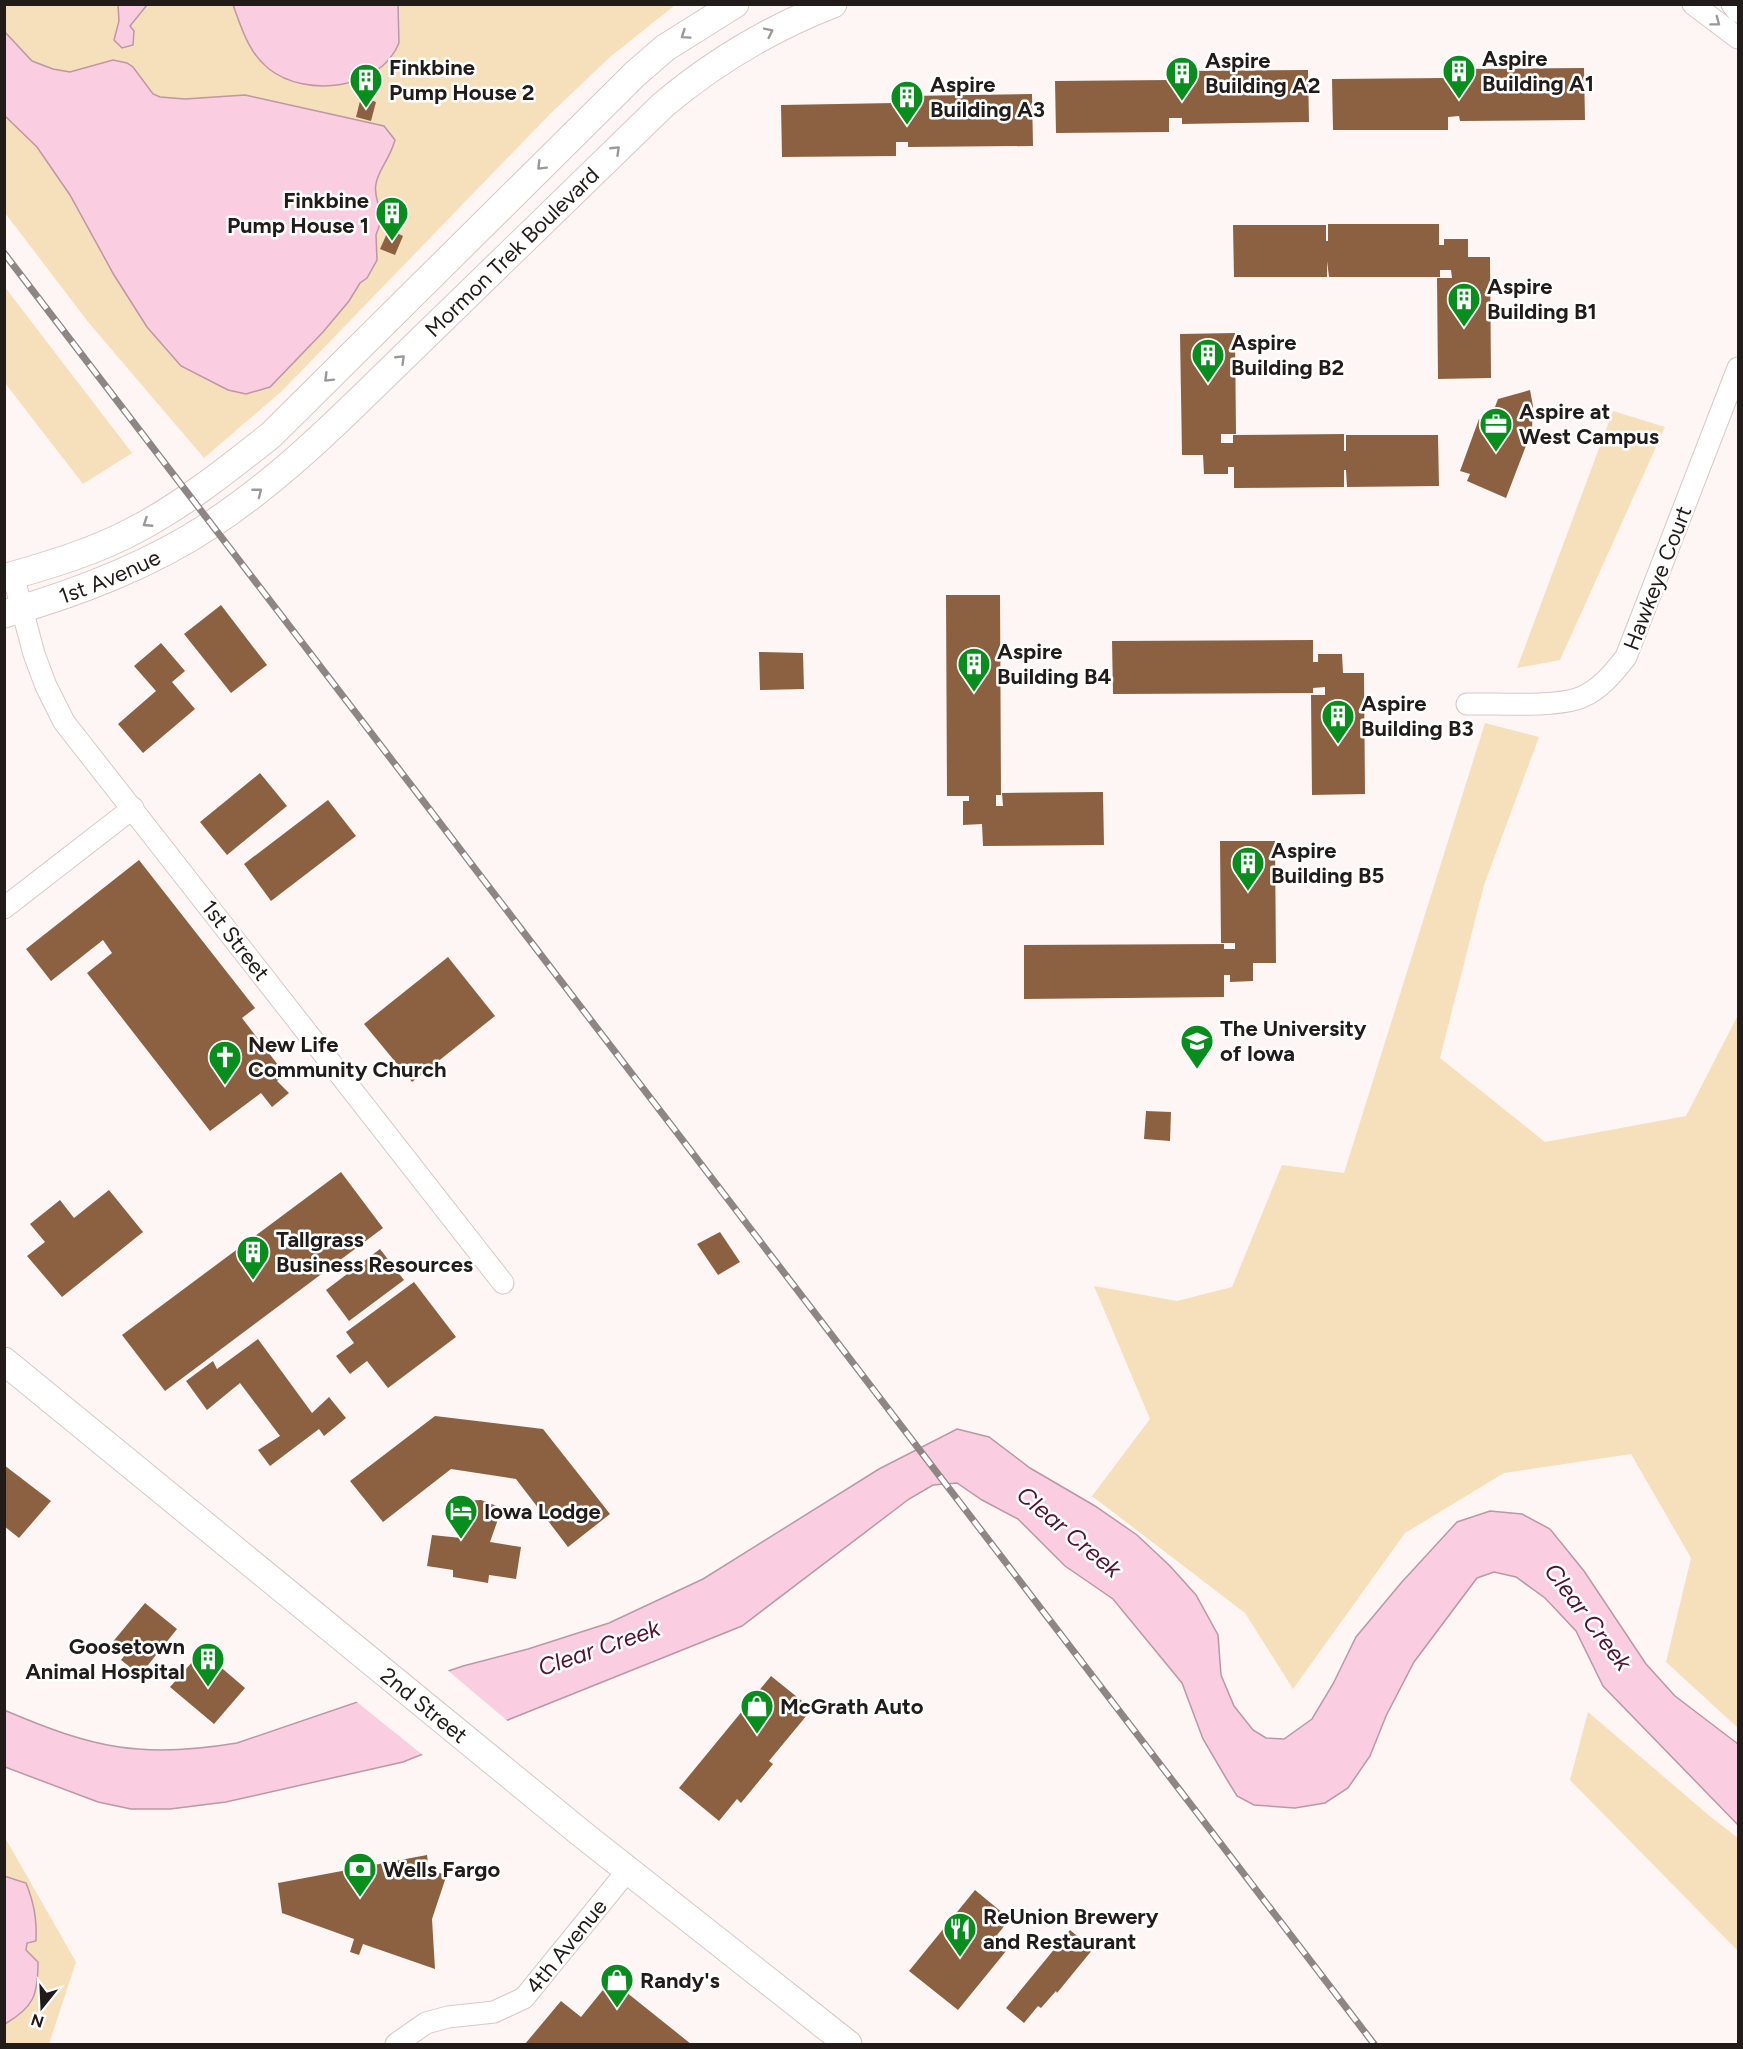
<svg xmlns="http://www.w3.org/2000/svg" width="1743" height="2049" viewBox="0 0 1743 2049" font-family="Figtree,sans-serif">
	<rect width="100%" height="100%" fill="#fdf6f5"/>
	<g fill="#f6dfbb">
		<polygon points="5,5 675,5 610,57 550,114 282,391 204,458 89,323 5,213"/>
		<polygon points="4,286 132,453 83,484 5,383"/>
		<polygon points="1613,411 1665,427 1560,660 1517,668"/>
		<polygon points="1485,723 1539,737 1484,885 1440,1058 1545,1142 1686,1116 1738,1015 1738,1728 1666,1662 1691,1558 1631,1454 1504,1473 1405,1533 1293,1689 1245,1613 1092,1496 1150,1419 1094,1286 1177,1301 1232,1287 1282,1165 1344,1173"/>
		<polygon points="1588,1712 1712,1818 1738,1838 1738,1951 1570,1780"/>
		<polygon points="4,1836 76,1962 49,2044 5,2044"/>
	</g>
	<g fill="#fbcde1" stroke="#ba98a5" stroke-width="1.5">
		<polygon points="118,5 147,5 130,26 134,31 133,45 122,48 114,40 119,21"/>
		<path d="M233,5H398L399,43C380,90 306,98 269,69C248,52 242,29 233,5Z"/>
		<path d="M4,31L32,61L53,69L70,72L113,60L127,63L133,67L153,94L160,97L185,99L245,95L384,126L395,140C386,172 364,177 383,215L376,235L377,260L367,278L360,283L349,301L323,332L270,387L246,394L228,390L181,366L147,327L114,275L70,195L37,147L5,116Z"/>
		<path d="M957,1429L989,1437L1030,1468L1095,1506L1137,1535L1170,1566L1196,1595L1218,1635L1221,1675L1234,1706L1253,1730L1266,1738L1284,1739L1312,1719L1333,1684L1356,1637L1401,1583L1457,1522L1490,1511L1522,1514L1550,1529L1584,1571L1646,1664L1675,1696L1738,1744V1825L1603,1686L1576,1631L1545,1598L1516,1577L1494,1572L1477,1578L1414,1662L1386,1716L1370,1756L1348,1788L1325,1803L1295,1808L1254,1805L1237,1796L1226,1778L1203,1739L1182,1683L1113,1599L1065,1566L1018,1519L982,1500L957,1483L933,1485L909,1499L742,1626L403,1762L226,1802L170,1809H131L98,1802L5,1767L4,1710C93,1748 141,1759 237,1743L463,1666L528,1649L609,1623L703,1579L879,1469Z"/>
		<path d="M4,1876L26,1883C34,1903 37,1919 36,1941L27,1943L26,1950L38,1962C38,1995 34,2007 5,2024Z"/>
	</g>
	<polygon fill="#fdf6f5" points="445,1668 510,1723 424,1756 353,1699"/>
	<g fill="#8c6142">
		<polygon points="1584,68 1585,120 1460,121 1459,116 1448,117 1448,130 1333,130 1332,79 1446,78 1446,83 1460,83 1460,69"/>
		<polygon points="1308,70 1309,122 1182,124 1182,118 1169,118 1169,132 1056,133 1055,81 1169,80 1169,85 1182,85 1182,71"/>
		<polygon points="1032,94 1033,146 908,147 908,142 896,142 896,156 782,157 781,105 895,103 895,109 909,109 908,96"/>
		<polygon points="361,97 376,102 371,121 356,117"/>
		<polygon points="1328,224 1439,224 1439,245 1444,245 1444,239 1468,239 1468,257 1490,257 1491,378 1438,379 1437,278 1452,278 1451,270 1440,270 1440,277 1329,277 1327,261 1327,277 1234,277 1233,225 1326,225 1326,241 1328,241"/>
		<polygon points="389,229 403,236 395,255 380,249"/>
		<polygon points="1235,333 1236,434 1221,434 1221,443 1233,443 1233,435 1344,434 1344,451 1346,451 1346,435 1438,435 1439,486 1347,487 1346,470 1344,470 1344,487 1234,488 1234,467 1228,467 1228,474 1204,474 1203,455 1182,455 1180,334"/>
		<polygon points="1530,390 1533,406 1532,430 1506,498 1467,481 1470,474 1460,471 1479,419 1489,423 1498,399"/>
		<polygon points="946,595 1000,595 1001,795 996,795 996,806 1003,806 1002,793 1103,792 1104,845 983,846 982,824 963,825 963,801 969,801 969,796 947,796"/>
		<polygon points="221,605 267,665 231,693 184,634"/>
		<polygon points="1313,640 1313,662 1318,662 1318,654 1342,654 1343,673 1364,673 1365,794 1312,795 1311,695 1325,695 1325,687 1313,688 1313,693 1113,694 1112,641"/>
		<polygon points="161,643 185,671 172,682 195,709 143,753 118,724 156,691 134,666"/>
		<polygon points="759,652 803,653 804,689 760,690"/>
		<polygon points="260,773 287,806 227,855 200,822"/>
		<polygon points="328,800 356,836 271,901 244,864"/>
		<polygon points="1220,841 1275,841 1276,963 1253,963 1253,981 1230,982 1230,975 1224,975 1224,997 1024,999 1024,945 1224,944 1224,949 1235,949 1235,943 1221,943"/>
		<polygon points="139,860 255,1008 242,1018 285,1074 277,1081 289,1093 272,1107 261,1093 210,1131 87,973 112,953 103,940 51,981 26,949"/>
		<polygon points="448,957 495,1016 412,1082 364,1024"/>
		<polygon points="1146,1111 1171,1112 1170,1141 1144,1139"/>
		<polygon points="341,1172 383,1228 165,1391 122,1335"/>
		<polygon points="109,1190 143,1232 62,1297 27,1256 45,1242 30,1224 60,1200 74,1218"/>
		<polygon points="720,1232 740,1262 718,1275 697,1244"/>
		<polygon points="380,1249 404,1280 349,1321 326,1290"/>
		<polygon points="414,1282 456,1337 388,1388 367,1361 350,1374 336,1356 354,1343 346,1332"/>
		<polygon points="258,1339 312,1413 329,1397 346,1418 324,1436 319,1429 270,1466 258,1450 280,1436 240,1383 207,1410 186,1381 213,1361 217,1369"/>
		<polygon points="435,1416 543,1429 610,1514 568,1547 516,1479 451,1469 383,1522 350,1481"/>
		<polygon points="4,1465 51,1501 19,1538 4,1526"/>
		<polygon points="481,1500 502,1508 490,1542 521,1547 516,1579 489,1575 488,1583 453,1577 453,1570 427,1566 432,1535 461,1538 458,1501"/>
		<polygon points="145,1603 177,1629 140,1675 121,1660 125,1655 111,1644"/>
		<polygon points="202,1651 245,1688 214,1724 170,1687"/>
		<polygon points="771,1676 812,1709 769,1761 773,1764 741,1803 737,1799 719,1821 679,1788"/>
		<polygon points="427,1855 429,1872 447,1874 432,1919 435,1969 363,1944 359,1955 350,1952 354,1939 282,1913 278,1883"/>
		<polygon points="975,1890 1010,1919 997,1935 1011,1945 958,2010 909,1971"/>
		<polygon points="1070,1930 1093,1949 1057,1993 1056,1991 1041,2008 1038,2006 1024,2023 1006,2008"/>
		<polygon points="611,1980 691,2044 525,2044 561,2001 581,2017"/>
	</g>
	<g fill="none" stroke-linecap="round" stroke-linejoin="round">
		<g stroke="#d9c8c4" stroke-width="23">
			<g id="minor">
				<polyline points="1693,4 1738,38"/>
				<polyline points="1732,4 1738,12"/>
				<polyline points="13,575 34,654 46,686 64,722 503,1283"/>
				<path d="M1467,704C1496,703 1557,708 1582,697C1601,689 1614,672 1626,657L1738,368"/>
				<polyline points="4,908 133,808"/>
				<polyline points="396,2044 426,2023 448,2017 494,2012 524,1998 628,1870"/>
			</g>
		</g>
		<g stroke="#d9c8c4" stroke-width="29">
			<g id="major">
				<path d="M4,578C49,565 94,552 135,530C183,505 228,469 271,435L635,74L665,48L735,4"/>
				<path id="s1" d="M4,614C77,593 149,566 212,524C288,474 351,408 416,345C498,265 580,185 663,105C715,61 769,29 833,4"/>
				<path id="s2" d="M4,1361L582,1834L848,2044"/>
			</g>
		</g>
		<use href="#minor" stroke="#fff" stroke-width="21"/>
		<use href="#major" stroke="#fff" stroke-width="27"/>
		<g stroke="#8d8685" stroke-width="7">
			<polyline id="rail" points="4,253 1374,2044"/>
		</g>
		<use href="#rail" stroke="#fff" stroke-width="4.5" stroke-dasharray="14" stroke-linecap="butt"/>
	</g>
	<defs><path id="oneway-chevron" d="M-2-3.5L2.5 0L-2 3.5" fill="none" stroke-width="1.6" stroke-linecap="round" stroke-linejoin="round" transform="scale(1.5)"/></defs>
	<g stroke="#9b9898">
		<use href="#oneway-chevron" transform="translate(1716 22) rotate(37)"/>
		<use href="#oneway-chevron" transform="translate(769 32) rotate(-26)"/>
		<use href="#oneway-chevron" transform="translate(685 35) rotate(146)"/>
		<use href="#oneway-chevron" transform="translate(616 150) rotate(-44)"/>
		<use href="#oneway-chevron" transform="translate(541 166) rotate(135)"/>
		<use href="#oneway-chevron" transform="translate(401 359) rotate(-44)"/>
		<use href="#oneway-chevron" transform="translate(328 378) rotate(135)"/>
		<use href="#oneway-chevron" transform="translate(258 492) rotate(-38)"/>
		<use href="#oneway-chevron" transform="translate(147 523) rotate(147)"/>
	</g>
	<defs>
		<g id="building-pin" transform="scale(1.725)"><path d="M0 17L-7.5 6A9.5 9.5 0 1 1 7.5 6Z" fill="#078e1d" stroke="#fff"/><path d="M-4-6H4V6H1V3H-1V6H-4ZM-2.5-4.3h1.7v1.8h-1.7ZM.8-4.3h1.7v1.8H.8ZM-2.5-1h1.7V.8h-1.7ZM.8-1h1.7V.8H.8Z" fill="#fff"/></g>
		<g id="office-pin" transform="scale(1.725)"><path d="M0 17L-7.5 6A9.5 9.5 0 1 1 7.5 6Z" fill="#078e1d" stroke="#fff"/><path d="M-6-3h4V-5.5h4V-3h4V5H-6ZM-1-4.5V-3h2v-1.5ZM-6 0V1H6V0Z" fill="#fff"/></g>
		<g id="university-pin" transform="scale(1.725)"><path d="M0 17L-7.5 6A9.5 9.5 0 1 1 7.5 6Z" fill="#078e1d" stroke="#fff"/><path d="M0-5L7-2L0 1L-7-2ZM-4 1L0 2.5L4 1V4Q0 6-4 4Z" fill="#fff"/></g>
		<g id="church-pin" transform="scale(1.725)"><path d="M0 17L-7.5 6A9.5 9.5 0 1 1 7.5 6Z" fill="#078e1d" stroke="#fff"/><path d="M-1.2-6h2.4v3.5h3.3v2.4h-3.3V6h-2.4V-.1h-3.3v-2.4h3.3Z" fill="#fff"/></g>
		<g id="hotel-pin" transform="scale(1.725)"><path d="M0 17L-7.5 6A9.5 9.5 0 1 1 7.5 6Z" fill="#078e1d" stroke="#fff"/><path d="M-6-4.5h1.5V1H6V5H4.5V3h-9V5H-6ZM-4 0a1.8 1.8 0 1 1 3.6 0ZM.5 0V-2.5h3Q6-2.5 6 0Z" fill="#fff"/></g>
		<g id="shop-pin" transform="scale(1.725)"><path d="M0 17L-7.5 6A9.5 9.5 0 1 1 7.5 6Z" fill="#078e1d" stroke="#fff"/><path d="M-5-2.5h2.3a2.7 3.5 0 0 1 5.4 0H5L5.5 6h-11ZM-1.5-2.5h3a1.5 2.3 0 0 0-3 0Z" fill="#fff"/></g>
		<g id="bank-pin" transform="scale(1.725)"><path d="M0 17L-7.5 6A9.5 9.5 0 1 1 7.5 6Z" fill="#078e1d" stroke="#fff"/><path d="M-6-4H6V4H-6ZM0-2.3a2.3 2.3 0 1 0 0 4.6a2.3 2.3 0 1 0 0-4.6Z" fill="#fff"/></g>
		<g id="restaurant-pin" transform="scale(1.725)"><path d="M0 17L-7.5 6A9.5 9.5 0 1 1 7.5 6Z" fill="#078e1d" stroke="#fff"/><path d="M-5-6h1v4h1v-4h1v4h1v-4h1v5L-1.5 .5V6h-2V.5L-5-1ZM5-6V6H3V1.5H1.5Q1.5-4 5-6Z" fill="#fff"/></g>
	</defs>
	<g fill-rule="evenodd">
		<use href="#building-pin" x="1459" y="71"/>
		<use href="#building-pin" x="1182" y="73"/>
		<use href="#building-pin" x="366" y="80"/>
		<use href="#building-pin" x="907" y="97"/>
		<use href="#building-pin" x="392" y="213"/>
		<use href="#building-pin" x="1464" y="299"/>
		<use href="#building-pin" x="1208" y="355"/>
		<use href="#office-pin" x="1496" y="424"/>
		<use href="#building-pin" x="974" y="664"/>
		<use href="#building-pin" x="1338" y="716"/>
		<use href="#building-pin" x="1248" y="863"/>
		<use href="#university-pin" x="1197" y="1041"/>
		<use href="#church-pin" x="225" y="1057"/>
		<use href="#building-pin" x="253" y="1252"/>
		<use href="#hotel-pin" x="461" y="1511"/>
		<use href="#building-pin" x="208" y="1659"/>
		<use href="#shop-pin" x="757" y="1706"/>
		<use href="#bank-pin" x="360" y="1869"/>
		<use href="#restaurant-pin" x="960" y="1929"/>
		<use href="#shop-pin" x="617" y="1980"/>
	</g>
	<g text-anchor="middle" stroke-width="5" stroke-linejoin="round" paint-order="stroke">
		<g font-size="22" font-weight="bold" fill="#211b19" stroke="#fff" text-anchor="start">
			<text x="1482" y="66">Aspire<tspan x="1482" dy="25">Building A1</tspan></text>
			<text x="1205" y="68">Aspire<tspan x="1205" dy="25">Building A2</tspan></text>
			<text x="389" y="75">Finkbine<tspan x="389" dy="25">Pump House 2</tspan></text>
			<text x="930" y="92">Aspire<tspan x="930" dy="25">Building A3</tspan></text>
			<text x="369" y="208" text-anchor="end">Finkbine<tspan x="369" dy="25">Pump House 1</tspan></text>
			<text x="1487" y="294">Aspire<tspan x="1487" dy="25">Building B1</tspan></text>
			<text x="1231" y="350">Aspire<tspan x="1231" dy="25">Building B2</tspan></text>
			<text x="1519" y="419">Aspire at<tspan x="1519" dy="25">West Campus</tspan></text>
			<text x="997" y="659">Aspire<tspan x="997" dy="25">Building B4</tspan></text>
			<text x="1361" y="711">Aspire<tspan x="1361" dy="25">Building B3</tspan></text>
			<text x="1271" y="858">Aspire<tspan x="1271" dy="25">Building B5</tspan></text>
			<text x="1220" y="1036">The University<tspan x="1220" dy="25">of Iowa</tspan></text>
			<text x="248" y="1052">New Life<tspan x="248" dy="25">Community Church</tspan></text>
			<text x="276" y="1247">Tallgrass<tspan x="276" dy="25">Business Resources</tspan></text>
			<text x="484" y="1519">Iowa Lodge</text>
			<text x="185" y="1654" text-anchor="end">Goosetown<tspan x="185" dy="25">Animal Hospital</tspan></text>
			<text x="780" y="1714">McGrath Auto</text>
			<text x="383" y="1877">Wells Fargo</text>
			<text x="983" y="1924">ReUnion Brewery<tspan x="983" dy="25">and Restaurant</tspan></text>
			<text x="640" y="1988">Randy's</text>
		</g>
		<g font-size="22" fill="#211b19" stroke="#fff">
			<text dy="8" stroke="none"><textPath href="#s1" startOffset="633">Mormon Trek Boulevard</textPath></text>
			<text dy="8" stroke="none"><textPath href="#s1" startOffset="112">1st Avenue</textPath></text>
			<text transform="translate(1657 578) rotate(-69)" y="8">Hawkeye Court</text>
			<text transform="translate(236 940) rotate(52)" y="8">1st Street</text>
			<text dy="8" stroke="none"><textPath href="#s2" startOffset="543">2nd Street</textPath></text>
			<text transform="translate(566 1946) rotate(-51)" y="8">4th Avenue</text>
		</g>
		<g font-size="24" font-style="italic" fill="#521235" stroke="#fff">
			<text transform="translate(1069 1532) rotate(40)" y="8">Clear Creek</text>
			<text transform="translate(1588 1617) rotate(53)" y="8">Clear Creek</text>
			<text transform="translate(599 1648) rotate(-19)" y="8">Clear Creek</text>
		</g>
	</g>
	<rect width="1743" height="2049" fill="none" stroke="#211b19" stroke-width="12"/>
	<g transform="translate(42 2007) rotate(198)" stroke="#ffffff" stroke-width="4.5" paint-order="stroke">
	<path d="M0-4.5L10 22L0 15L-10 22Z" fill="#211b19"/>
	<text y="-9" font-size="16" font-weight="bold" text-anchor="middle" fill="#211b19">N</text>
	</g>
</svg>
